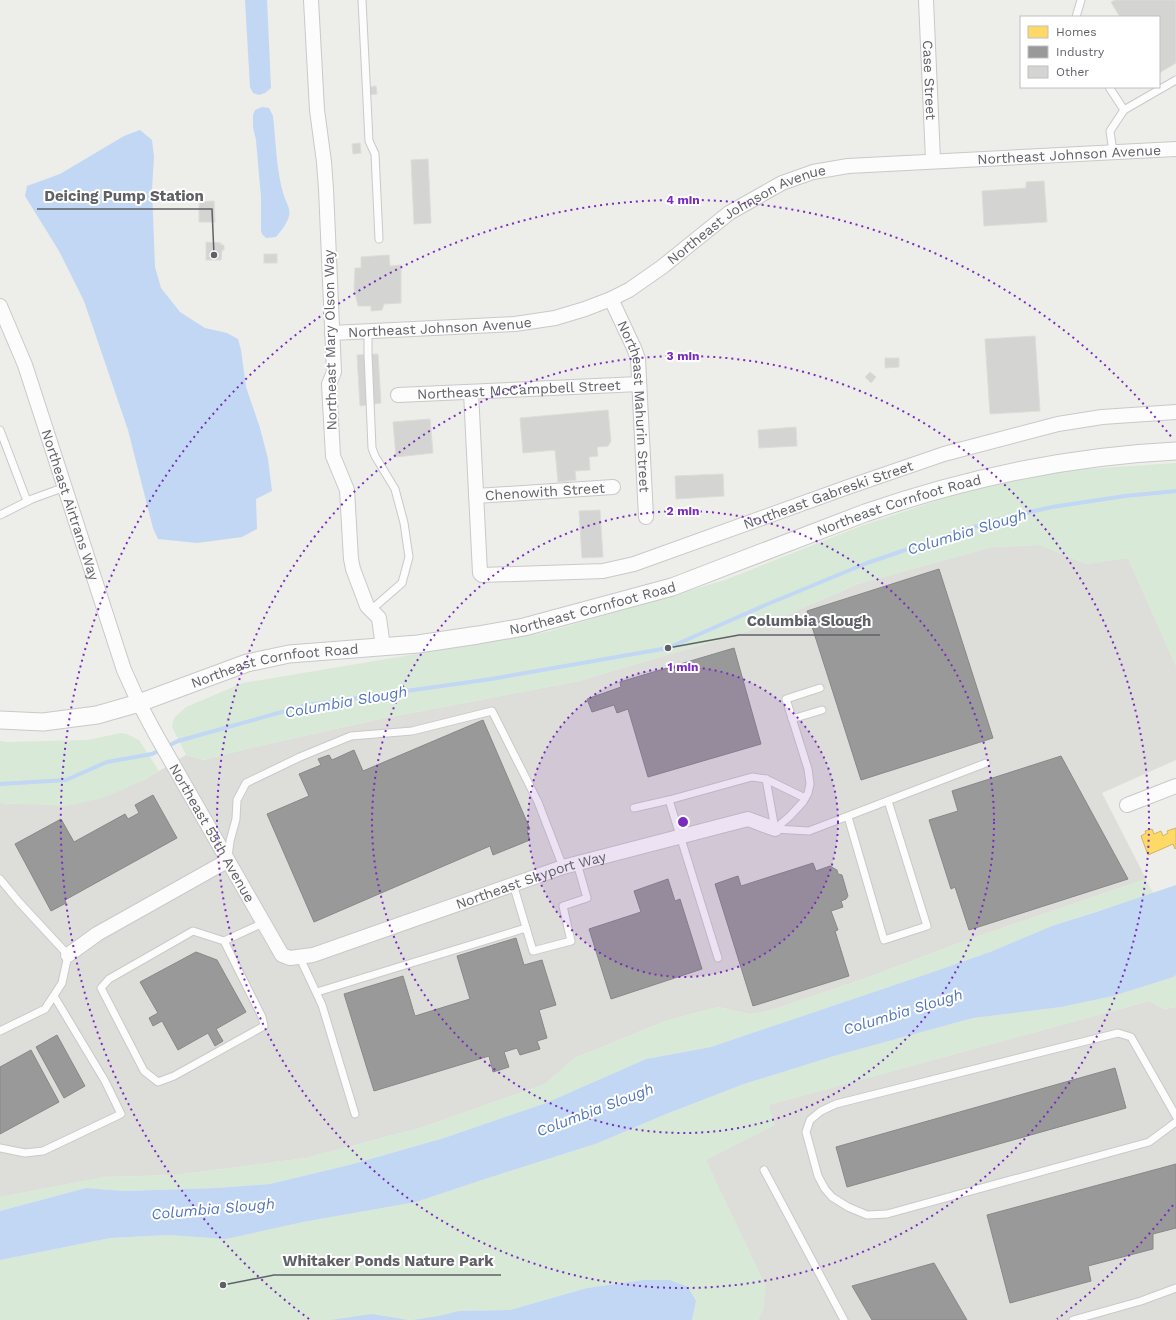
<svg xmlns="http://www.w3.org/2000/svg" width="1176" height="1320" viewBox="0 0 1176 1320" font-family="'Work Sans',sans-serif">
	<rect width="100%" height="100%" fill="#edede9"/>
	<g fill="#ddddd9">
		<polygon points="1040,545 1086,564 1128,558 1176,666 1176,760 1102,793 1146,879 961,942 872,976 768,1011 750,1014 718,1007 665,1021 575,1058 545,1084 423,1127 306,1158 175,1175 105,1177 0,1197 0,803 13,804 144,780 186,755 204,760 246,749 380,719 579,681 752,630 858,584 992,547"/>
		<polygon points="1149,1001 1164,1009 1176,1007 1176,1320 758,1320 764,1307 705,1160 774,1125 768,1105"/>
	</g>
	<g fill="#d8e9d8">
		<polygon points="1176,463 1176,666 1128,558 1086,564 1040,545 992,547 858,584 752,630 579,681 380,719 246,749 204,760 186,755 172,727 174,718 186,707 243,683 547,632 725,580 861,526 966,491 1070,470"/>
		<polygon points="121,733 127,734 139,740 159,771 144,780 103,798 66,806 0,803 0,741 7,742 88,740"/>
		<polygon points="1146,879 1153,893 1052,926 990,952 933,972 711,1047 646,1059 546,1103 444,1138 353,1164 270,1184 217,1188 124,1191 86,1188 0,1211 0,1197 105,1177 175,1175 306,1158 423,1127 545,1084 575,1058 665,1021 718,1007 750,1014 768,1011 872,976 961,942"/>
		<polygon points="1176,975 1176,1007 1164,1009 1149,1001 769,1105 775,1125 706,1160 766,1286 764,1307 758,1320 692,1320 696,1301 670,1280 643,1280 587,1288 510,1310 459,1311 464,1320 0,1320 0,1260 110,1238 168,1235 226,1239 303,1222 416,1202 485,1179 598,1143 666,1114 744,1084 834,1056 973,1018 1061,1007 1113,996"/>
	</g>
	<g fill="#c1d7f4">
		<polygon points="245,0 267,0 271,88 265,93 259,95 253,93 250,87"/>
		<path d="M262,107L269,108L273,116C276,142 276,170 284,196C286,202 291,209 289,216C287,224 281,231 276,237L266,238L262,234L261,230V197L256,140L253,127V115L255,110Z"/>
		<polygon points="140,130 152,140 154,157 152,189 155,267 161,288 180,312 205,328 227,333 238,339 241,350 246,387 260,428 268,459 272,491 256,499 257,529 242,537 197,543 158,539 153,528 128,430 84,301 59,251 25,196 27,186 60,174 124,136"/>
		<polygon points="1176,885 1176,975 1173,977 1113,996 1061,1007 973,1018 834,1056 744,1084 666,1114 598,1143 485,1179 416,1202 303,1222 226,1239 168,1235 110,1238 0,1260 0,1211 86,1188 124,1191 217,1188 270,1184 353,1164 444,1138 546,1103 646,1059 711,1047 933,972 990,952 1052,926 1096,912"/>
		<polygon points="643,1280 670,1280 688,1287 696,1301 692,1320 413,1320 439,1316 459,1311 510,1310 587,1288"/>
		<polygon points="372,1314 408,1320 331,1320"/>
	</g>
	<polygon fill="#ffd966" stroke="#cfb566" points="1176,828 1176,848 1175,849 1173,844 1148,855 1141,836 1146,833 1145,831 1152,829 1154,834 1161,831 1163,836 1168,833 1167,831"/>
	<g fill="#999" stroke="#88888a">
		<polygon points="939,569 993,738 861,780 807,611"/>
		<polygon points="734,648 761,744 648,777 628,709 617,713 614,705 592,712 587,699 621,687 620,682"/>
		<polygon points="483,720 530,829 527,831 530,840 493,855 490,846 314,922 267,814 309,796 299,774 321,765 318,759 329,755 332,760 354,750 363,771"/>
		<polygon points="1061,756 1128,879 969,930 955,887 951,889 929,820 958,811 952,791"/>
		<polygon points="153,795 177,838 65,900 66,903 51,911 15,844 61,819 74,842 125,814 128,819 139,813 135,805"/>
		<polygon points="813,863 816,871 830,866 837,870 838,874 842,875 848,896 846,899 841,901 843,907 831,911 838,930 835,931 849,976 753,1006 715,884 738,876 741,886"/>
		<polygon points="668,879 675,901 680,899 702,969 611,999 589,929 641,912 634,891"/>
		<polygon points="516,938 524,965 542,960 556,1005 539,1010 547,1038 537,1041 540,1049 520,1055 517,1048 504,1052 509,1067 493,1072 489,1056 374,1091 344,994 403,976 415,1016 470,999 457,956"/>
		<polygon points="196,952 217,960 246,1012 216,1029 223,1041 215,1046 208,1033 178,1050 162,1021 153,1026 149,1018 158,1013 140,982"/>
		<polygon points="57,1035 85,1086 64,1098 36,1047"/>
		<polygon points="31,1050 59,1102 0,1134 0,1067"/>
		<polygon points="1115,1068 1126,1108 847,1187 836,1147"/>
		<polygon points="1176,1164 1176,1228 1153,1234 1153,1249 1088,1266 1091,1281 1010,1303 987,1215"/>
		<polygon points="934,1263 967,1320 872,1320 852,1286"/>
	</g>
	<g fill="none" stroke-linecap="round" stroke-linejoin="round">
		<polyline stroke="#c1d7f4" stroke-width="4" points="0,784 66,780 107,762 152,754 178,741 307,705 491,679 668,648 763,606 867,563 952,534 1003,518 1052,507 1125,496 1176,491"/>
	</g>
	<g fill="#d4d4d2" stroke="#dcdcd8">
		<polygon points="1115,0 1176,0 1176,63 1159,73 1159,17 1120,17 1111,2"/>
		<polygon points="376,86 377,94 366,95 365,88"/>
		<polygon points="360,143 361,153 353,154 352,144"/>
		<polygon points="428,159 431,223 414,224 411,160"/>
		<polygon points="1044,181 1047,222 984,226 982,191 1026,188 1026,182"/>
		<polygon points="214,201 215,222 199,222 199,202"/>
		<polygon points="206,242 221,243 221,245 224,245 224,250 222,250 221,260 206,260"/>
		<rect x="264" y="254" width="13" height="9"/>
		<polygon points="389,255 390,266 401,265 401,303 384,304 382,310 371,311 371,306 358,306 354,288 355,268 361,268 361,257"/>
		<polygon points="1035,336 1040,411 990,414 985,339"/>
		<polygon points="378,354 381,403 360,406 357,355"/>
		<polygon points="885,358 899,358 899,367 885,368"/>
		<polygon points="870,372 876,377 871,383 865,377"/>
		<polygon points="608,410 611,441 608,446 597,447 598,456 589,457 590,470 575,471 576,480 558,482 555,450 523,453 520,418"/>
		<polygon points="430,419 433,453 396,457 393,422"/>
		<polygon points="796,427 797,446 759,448 758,430"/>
		<polygon points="723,474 724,496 676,499 675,476"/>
		<polygon points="600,510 603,557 582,558 579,511"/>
	</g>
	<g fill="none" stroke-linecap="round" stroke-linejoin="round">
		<g stroke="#c9c9ca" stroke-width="9">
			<g id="service">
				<polyline points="362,0 369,141 375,154 379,239"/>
				<polyline points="1076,17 1081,0"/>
				<polyline points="1109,87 1124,110 1176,80"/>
				<polyline points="1113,152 1110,131 1124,110"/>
				<polyline points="368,331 368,354 372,448 375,456 395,489 404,523 409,557 402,583 371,610"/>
				<polyline points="0,430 27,501"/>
				<polyline points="0,515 32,499 65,487"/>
				<polyline points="792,719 822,710"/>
				<polyline points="766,779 775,829"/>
				<polyline points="634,808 669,800"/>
				<polyline points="848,817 884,940 927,926 888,801"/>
				<polyline points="775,829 809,831 986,763"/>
				<polyline points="775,829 790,816 803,802 808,793 810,784 808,769 786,699 820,688"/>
				<polyline points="228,857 230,841 236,819 237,800 246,783 300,757 351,736 412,731 492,711 538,802 563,867"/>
				<polyline points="0,879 19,902 68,955 62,983 45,1009 0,1031"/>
				<polyline points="513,884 533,951 571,941 563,906 587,898 577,863"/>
				<polyline points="224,941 193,931 109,979 101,988 144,1071 158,1082 174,1076 264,1026 262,1017 224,941 263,923"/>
				<polyline points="300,958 322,1005 355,1114"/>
				<polyline points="718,958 669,800 752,777 766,779 805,798"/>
				<polyline points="317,992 526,928"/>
				<polyline points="1176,1116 1131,1037 1118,1033 836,1104 821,1111 810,1120 806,1132 818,1176 825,1189 832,1197 848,1207 867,1215 887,1214 1149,1142 1176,1122"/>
				<polyline points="0,1148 25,1153 43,1151 121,1114 105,1081 54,996"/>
				<polyline points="764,1170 844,1320"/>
				<polyline points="1073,1320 1141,1301 1176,1288"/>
			</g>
		</g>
		<g stroke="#c9c9ca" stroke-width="16">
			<g id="minor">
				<polyline points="311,0 317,110 324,162 326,189 334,372 329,384 333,456 347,490 351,559 353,569 367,606 379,618 383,647"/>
				<path id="s1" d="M926,0L933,160"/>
				<path id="s2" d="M611,299L634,348L638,359L646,517"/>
				<path id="s3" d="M0,306L25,365L124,670L139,703L155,733L282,955L290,958L313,955L563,867L748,819L775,829"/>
				<path id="s4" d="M332,333L515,324L555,318L585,309L611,299L629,290L662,267L729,213L782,183L813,172L848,166L1176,149"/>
				<path id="s5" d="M471,392L480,573L482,575L603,571L634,564L848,487L944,454L1058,424L1102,417L1176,412"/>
				<path id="s6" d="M398,395L639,384"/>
				<path id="s7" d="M476,496L613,487"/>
				<polyline points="1127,805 1176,786"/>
				<polyline points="68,955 97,934 227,861"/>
			</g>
		</g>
		<g stroke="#c9c9ca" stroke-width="19">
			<g id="tertiary">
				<path id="s8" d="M0,720L43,722L97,715L139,703L247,663L289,654L418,644L478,635L524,627L672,587L865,513C966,478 1069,456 1176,451"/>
			</g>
		</g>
		<use href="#service" stroke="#fcfcfc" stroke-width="7"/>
		<use href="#minor" stroke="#fcfcfc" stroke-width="14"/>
		<use href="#tertiary" stroke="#fcfcfc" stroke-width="17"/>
	</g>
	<circle cx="683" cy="822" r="155" fill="#7b2cbf" fill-opacity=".12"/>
	<g fill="none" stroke="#7b2cbf" stroke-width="2" stroke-dasharray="2 4">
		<circle cx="683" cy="822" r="155"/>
		<circle cx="683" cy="822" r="311"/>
		<circle cx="683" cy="822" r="466"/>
		<path d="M1173 1205A622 622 0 0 1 1057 1319M309 1319A622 622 0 1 1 1173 439"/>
	</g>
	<g text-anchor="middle" stroke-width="4" stroke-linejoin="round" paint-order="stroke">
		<g font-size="14" fill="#5f6166" stroke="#fff">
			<text dy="5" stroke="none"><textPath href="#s1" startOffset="80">Case Street</textPath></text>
			<text dy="5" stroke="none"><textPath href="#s4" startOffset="780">Northeast Johnson Avenue</textPath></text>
			<text dy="5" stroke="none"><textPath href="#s4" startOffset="444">Northeast Johnson Avenue</textPath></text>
			<text dy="5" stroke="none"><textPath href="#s4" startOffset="108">Northeast Johnson Avenue</textPath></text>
			<text transform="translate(330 340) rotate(-91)" y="5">Northeast Mary Olson Way</text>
			<text dy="5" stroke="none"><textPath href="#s6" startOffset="121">Northeast McCampbell Street</textPath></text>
			<text dy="5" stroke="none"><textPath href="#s2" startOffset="112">Northeast Mahurin Street</textPath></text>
			<text dy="5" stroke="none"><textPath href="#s7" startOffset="69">Chenowith Street</textPath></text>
			<text dy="5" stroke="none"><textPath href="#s5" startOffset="543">Northeast Gabreski Street</textPath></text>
			<text dy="5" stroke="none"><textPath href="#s3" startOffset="211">Northeast Airtrans Way</textPath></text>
			<text dy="5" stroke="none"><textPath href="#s8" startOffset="931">Northeast Cornfoot Road</textPath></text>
			<text dy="5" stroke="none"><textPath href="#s8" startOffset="607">Northeast Cornfoot Road</textPath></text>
			<text dy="5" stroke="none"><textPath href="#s8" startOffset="283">Northeast Cornfoot Road</textPath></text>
			<text dy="5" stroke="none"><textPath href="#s3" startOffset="570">Northeast 55th Avenue</textPath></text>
			<text dy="5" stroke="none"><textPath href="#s3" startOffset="973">Northeast Skyport Way</textPath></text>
		</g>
		<g font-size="15" font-style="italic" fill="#5175bb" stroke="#fff">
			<text transform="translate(967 532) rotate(-17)" y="5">Columbia Slough</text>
			<text transform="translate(346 702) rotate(-10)" y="5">Columbia Slough</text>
			<text transform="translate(903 1012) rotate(-17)" y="5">Columbia Slough</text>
			<text transform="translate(595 1110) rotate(-21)" y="5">Columbia Slough</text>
			<text transform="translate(213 1209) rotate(-5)" y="5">Columbia Slough</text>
		</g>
	</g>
	<circle cx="683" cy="822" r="6" fill="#7b2cbf" stroke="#fff" stroke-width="2"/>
	<g font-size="12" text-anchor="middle" font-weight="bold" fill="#7b2cbf" stroke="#fff" stroke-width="4" stroke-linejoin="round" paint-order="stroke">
		<text x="683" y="204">4 min</text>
		<text x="683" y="360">3 min</text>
		<text x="683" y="515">2 min</text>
		<text x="683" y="671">1 min</text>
	</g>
	<path fill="none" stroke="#5f6166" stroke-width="1.5" d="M214 255L212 209H37M668 648L739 635H880M223 1285L274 1275H501"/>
	<g fill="#5f6166" stroke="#fff" stroke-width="1.5">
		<circle cx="214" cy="255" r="4"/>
		<circle cx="668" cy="648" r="4"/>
		<circle cx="223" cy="1285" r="4"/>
	</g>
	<g font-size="15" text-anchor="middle" font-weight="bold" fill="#5f6166" stroke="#fff" stroke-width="4" stroke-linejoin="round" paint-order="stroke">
		<text x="124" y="201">Deicing Pump Station</text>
		<text x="809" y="626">Columbia Slough</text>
		<text x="388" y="1266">Whitaker Ponds Nature Park</text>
	</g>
	<rect x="1020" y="16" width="140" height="72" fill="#ffffff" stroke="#bfc0c2"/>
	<rect x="1028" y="26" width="20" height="12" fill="#ffd966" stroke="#bfc0c2"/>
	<text x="1056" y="36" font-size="12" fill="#5f6166">Homes</text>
	<rect x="1028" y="46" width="20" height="12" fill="#999999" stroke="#bfc0c2"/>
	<text x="1056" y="56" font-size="12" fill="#5f6166">Industry</text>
	<rect x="1028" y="66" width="20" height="12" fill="#d4d4d2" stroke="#bfc0c2"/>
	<text x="1056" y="76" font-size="12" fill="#5f6166">Other</text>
</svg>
